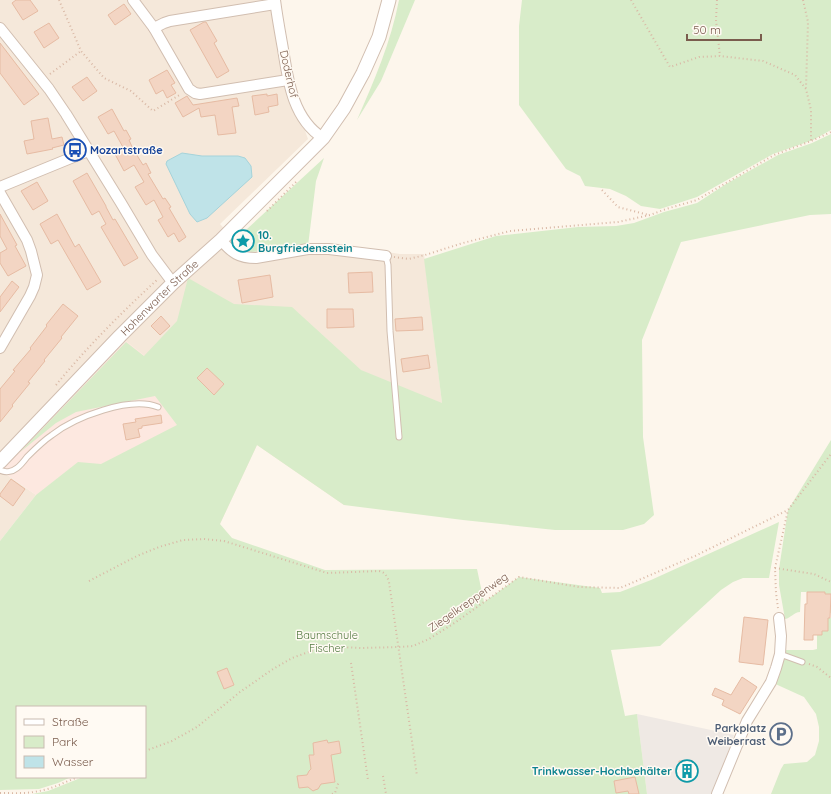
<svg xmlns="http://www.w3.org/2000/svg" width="831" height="794" viewBox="0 0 831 794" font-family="Quicksand,sans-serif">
	<rect width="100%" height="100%" fill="#fdf6ec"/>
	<g fill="#f5e8da">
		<polygon points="0,0 271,0 285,89 292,107 303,125 308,139 220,224 239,245 251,252 322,245 348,246 400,254 424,254 442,403 344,505 257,445 0,462"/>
		<polygon points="0,470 36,495 0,541"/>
	</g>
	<polygon fill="#fde8e0" points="120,336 257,445 220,524 36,495 0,470"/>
	<polygon fill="#efe9e4" points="637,714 734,735 713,794 647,794"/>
	<g fill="#d8ecc9">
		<path d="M399,0H415L381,81L357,120C374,81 391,42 399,0Z"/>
		<polygon points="522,0 831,0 831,130 813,140 773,154 697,197 660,209 641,206 626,196 610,189 585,186 580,176 566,169 519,105 519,26"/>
		<polygon points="831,134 831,214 810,215 681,242 642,340 643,437 654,515 644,524 623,530 555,530 463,520 344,505 257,445 220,524 232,538 325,570 477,569 484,602 519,577 600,588 602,593 620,592 651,580 779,522 769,578 743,578 733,582 721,590 660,646 611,650 625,716 637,714 647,794 32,794 48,791 83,777 145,777 145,707 17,707 17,777 71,777 58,783 39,789 0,790 0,541 36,495 78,462 101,464 177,425 155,396 76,412 56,423 19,453 126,342 144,356 177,321 188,278 234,304 292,307 361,370 442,403 424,259 496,236 578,227 616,226 634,223 664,212 697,203 726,184 778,155 812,143"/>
		<polygon points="324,158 316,181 308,246 251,252 234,241"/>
		<path d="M831,440V613H825L831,606V594H825V592H801L800,612C794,612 791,618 785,619L779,585V569L788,510Z"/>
		<polygon points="828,618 831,618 831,794 771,794 781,769 784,764 807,762 815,755 819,741 819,727 816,714 804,697 771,682 783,661 786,650 813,650 817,649 817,635 822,635 822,631 828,631"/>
	</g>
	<polygon fill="#bfe3e8" stroke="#a5d3da" points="182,153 202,156 238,156 245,158 251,166 252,177 207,218 197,222 190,214 166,164 167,161"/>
	<g fill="#f3d5c3" stroke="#e6bba3">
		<polygon points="16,0 30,0 38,11 23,20 12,3"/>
		<polygon points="124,4 131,14 115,25 108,15"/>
		<polygon points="204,22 206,22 217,41 214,43 229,71 217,78 190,30"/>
		<polygon points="49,23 59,38 44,48 34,32"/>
		<polygon points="0,43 39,94 24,105 0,73"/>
		<polygon points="167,70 175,83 171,85 176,93 167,98 163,90 156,94 149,80"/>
		<polygon points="87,77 97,91 83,101 72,87"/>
		<polygon points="267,94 267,96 277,94 278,105 268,107 269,112 255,115 252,96"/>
		<polygon points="187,96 193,105 237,98 239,106 232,107 236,133 218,135 215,115 201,117 199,108 183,117 175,103"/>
		<polygon points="112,109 124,131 126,130 131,139 129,140 133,149 143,165 146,163 151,173 148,174 163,199 165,198 171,207 169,208 186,237 179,242 174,233 168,237 158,220 163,217 154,200 146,205 135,187 144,182 134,165 124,171 115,154 124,149 114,131 108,134 98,117"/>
		<polygon points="48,118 52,139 62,137 64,145 52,148 53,149 27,154 24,141 34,139 31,121"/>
		<polygon points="87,173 106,206 106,207 113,220 115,219 138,258 124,266 101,227 106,224 99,211 92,215 73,181"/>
		<polygon points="37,182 48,201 33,210 21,191"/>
		<polygon points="0,214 17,245 15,246 26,266 8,276 0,263 0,253 7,249 0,236"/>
		<polygon points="57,214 75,247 79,244 101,282 87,290 58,240 51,244 40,224"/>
		<polygon points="372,272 373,292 349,293 348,273"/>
		<polygon points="270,275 273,297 242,303 238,280"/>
		<polygon points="12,281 19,287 0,312 0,297"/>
		<polygon points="63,304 78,316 61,337 62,338 44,360 45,361 28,382 30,383 12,405 13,406 0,422 0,389 15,371 13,370 31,349 30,348 47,326 46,325"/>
		<polygon points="327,309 353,309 354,327 327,328"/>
		<polygon points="161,316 170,326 160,335 151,326"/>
		<polygon points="422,317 423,330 396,331 395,319"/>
		<polygon points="428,355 430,368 403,372 401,359"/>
		<polygon points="207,368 224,384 214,395 197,378"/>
		<polygon points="161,415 162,423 142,426 142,428 138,429 140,437 126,440 123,424 136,422 135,419"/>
		<polygon points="11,479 25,489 13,506 0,496 0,494"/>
		<polygon points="807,592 825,592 825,594 831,594 830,618 828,618 828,631 822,631 822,635 813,635 813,640 804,640 805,604 807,604"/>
		<polygon points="744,617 768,620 763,665 739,662"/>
		<polygon points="227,668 234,685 224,689 217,672"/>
		<polygon points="742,677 757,687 740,714 722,705 724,700 712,695 715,688 731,695"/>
		<polygon points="327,740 328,743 339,741 341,753 331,755 335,782 321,784 318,789 315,790 313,791 308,787 299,788 297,776 307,775 309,771 311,769 309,755 314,755 313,743"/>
		<polygon points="679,761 693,761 694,774 680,775"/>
		<polygon points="635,777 639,794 629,794 628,791 616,793 614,781"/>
	</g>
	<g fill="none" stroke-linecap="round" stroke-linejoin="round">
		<g stroke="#d1beb0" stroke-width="7">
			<g id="service">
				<polyline points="386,256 388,265 390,331 399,437"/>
				<path d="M0,470C5,473 12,472 17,468C21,465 24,461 27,457C35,449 43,441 52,435C75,417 130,396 158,407"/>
				<polyline points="780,654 802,662"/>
			</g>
		</g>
		<g stroke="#d1beb0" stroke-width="12">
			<g id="minor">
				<polyline points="133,0 154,28 189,89 195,93 200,94 288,80"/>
				<path d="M275,0C277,16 280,32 283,49C288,81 293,119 323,138"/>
				<polyline points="0,28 49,89 66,114 121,203 152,255 173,283"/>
				<polyline points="154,28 164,23 170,21 275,4"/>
				<polyline points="0,187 88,151"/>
				<polyline points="0,193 27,240 31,251 37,275 34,287 30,296 0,348"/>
				<path d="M221,240C232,253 239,258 256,258L308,249H329L386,256"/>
				<polyline points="717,794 747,721 771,682 776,668 780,654 781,636 779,618"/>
			</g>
		</g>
		<g stroke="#d1beb0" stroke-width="15">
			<g id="tertiary">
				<path id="s1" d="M0,462L120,336L173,283L221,240L323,138L344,108L363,73L379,37L389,0"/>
			</g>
		</g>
		<g stroke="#d9b8a5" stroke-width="2" stroke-dasharray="1 3" stroke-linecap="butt">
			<polyline points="59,0 81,51 104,78 131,91 153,111 181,94"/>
			<polyline points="631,0 670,67 699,57 720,56 763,61 795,75 806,89 811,110 811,141"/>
			<polyline points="717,0 716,20 720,56"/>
			<polyline points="803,0 808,22 806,88"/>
			<polyline points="50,74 81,51"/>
			<polyline points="602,190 618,207 649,215"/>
			<polyline points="267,211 298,180"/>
			<polyline points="394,257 409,259 425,255 463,243 510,231 618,222 650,215 666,209 697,200 774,155 811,141 831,132"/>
			<path d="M56,385C87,347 122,312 158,279"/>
			<polyline points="775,568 814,574 831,582"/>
			<path d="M89,581L137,556L159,547L183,540L204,539L224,541L327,573L379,571C385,572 387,576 389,582L417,776"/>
			<polyline points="778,608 776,593 775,568 788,510 831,454"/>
			<polyline points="351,663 368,780"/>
			<polyline points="809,664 817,667 831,678"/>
			<polyline points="145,751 172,741 197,727 240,692 273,669 292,658 317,649 339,647 361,648 399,647 413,646 429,639 456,622 519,577 579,587 620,588 695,556 788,510"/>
			<polyline points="383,776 386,794"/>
			<path d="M0,793C13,793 26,794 39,791C52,789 65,782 78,777"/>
			<polyline points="332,794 335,793 339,781"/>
		</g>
		<use href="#service" stroke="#fff" stroke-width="5"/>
		<use href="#minor" stroke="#fff" stroke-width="10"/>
		<use href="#tertiary" stroke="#fff" stroke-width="13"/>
	</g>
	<defs>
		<g id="bus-ring" transform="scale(1.15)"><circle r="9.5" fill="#fffaf3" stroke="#1a4fb4" stroke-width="1.5"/><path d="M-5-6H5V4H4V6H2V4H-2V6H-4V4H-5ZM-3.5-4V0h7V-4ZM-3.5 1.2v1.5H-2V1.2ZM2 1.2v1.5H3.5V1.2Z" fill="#1a4fb4"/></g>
		<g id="sight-ring" transform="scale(1.15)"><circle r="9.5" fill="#fffaf3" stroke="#0f9aa8" stroke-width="1.5"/><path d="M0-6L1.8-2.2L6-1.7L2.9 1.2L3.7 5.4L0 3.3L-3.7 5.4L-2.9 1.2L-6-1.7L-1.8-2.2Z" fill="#0f9aa8"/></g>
		<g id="parking-ring" transform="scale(1.15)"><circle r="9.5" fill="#fffaf3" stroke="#5c6f8a" stroke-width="1.5"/><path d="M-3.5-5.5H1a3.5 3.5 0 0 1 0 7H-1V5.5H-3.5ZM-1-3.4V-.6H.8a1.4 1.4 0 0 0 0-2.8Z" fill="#5c6f8a"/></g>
		<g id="building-ring" transform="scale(1.15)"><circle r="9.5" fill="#fffaf3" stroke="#0f9aa8" stroke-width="1.5"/><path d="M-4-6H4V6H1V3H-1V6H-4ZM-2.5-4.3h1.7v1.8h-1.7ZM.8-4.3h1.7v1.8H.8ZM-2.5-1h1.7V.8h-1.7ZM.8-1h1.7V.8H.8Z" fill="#0f9aa8"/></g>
	</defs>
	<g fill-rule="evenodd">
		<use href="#bus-ring" x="75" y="150"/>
		<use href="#sight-ring" x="243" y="241"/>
		<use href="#parking-ring" x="781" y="734"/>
		<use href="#building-ring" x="687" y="771"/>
	</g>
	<g text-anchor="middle" stroke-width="3" stroke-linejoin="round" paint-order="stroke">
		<g font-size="11" fill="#7a5c4d" stroke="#fffaf3">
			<text transform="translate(289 74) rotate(77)" y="4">Doderhof</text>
			<text dy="4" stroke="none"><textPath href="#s1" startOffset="229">Hohenwarter Straße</textPath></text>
			<text transform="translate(468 602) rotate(-35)" y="4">Ziegelkreppenweg</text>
		</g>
		<g font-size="11" font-weight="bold" fill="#164399" stroke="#fffaf3" text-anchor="start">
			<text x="90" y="154">Mozartstraße</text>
		</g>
		<g font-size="11" font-weight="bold" fill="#0d838f" stroke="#fffaf3" text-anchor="start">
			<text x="258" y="239">10.<tspan x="258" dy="13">Burgfriedensstein</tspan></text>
			<text x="672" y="775" text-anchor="end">Trinkwasser-Hochbehälter</text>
		</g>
		<g font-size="11" fill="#537a41" stroke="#fffaf3">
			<text x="327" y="639">Baumschule<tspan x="327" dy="13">Fischer</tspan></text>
		</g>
		<g font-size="11" font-weight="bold" fill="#4e5e75" stroke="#fffaf3" text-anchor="end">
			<text x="766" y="732">Parkplatz<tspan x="766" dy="13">Weiberrast</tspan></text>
		</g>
	</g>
	<rect x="16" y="706" width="130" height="72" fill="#fffaf3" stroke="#cabbb1"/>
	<rect x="24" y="719" width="20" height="6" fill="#ffffff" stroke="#cabbb1"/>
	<text x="52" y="726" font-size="12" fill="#7a5c4d">Straße</text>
	<rect x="24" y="736" width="20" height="12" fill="#d8ecc9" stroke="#cabbb1"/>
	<text x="52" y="746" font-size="12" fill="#7a5c4d">Park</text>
	<rect x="24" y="756" width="20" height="12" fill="#bfe3e8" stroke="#cabbb1"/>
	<text x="52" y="766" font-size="12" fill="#7a5c4d">Wasser</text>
	<path d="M687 34v6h74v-6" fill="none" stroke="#7a5c4d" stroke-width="2"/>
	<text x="693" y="34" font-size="12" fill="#7a5c4d" stroke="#fffaf3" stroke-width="3" paint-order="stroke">50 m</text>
</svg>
